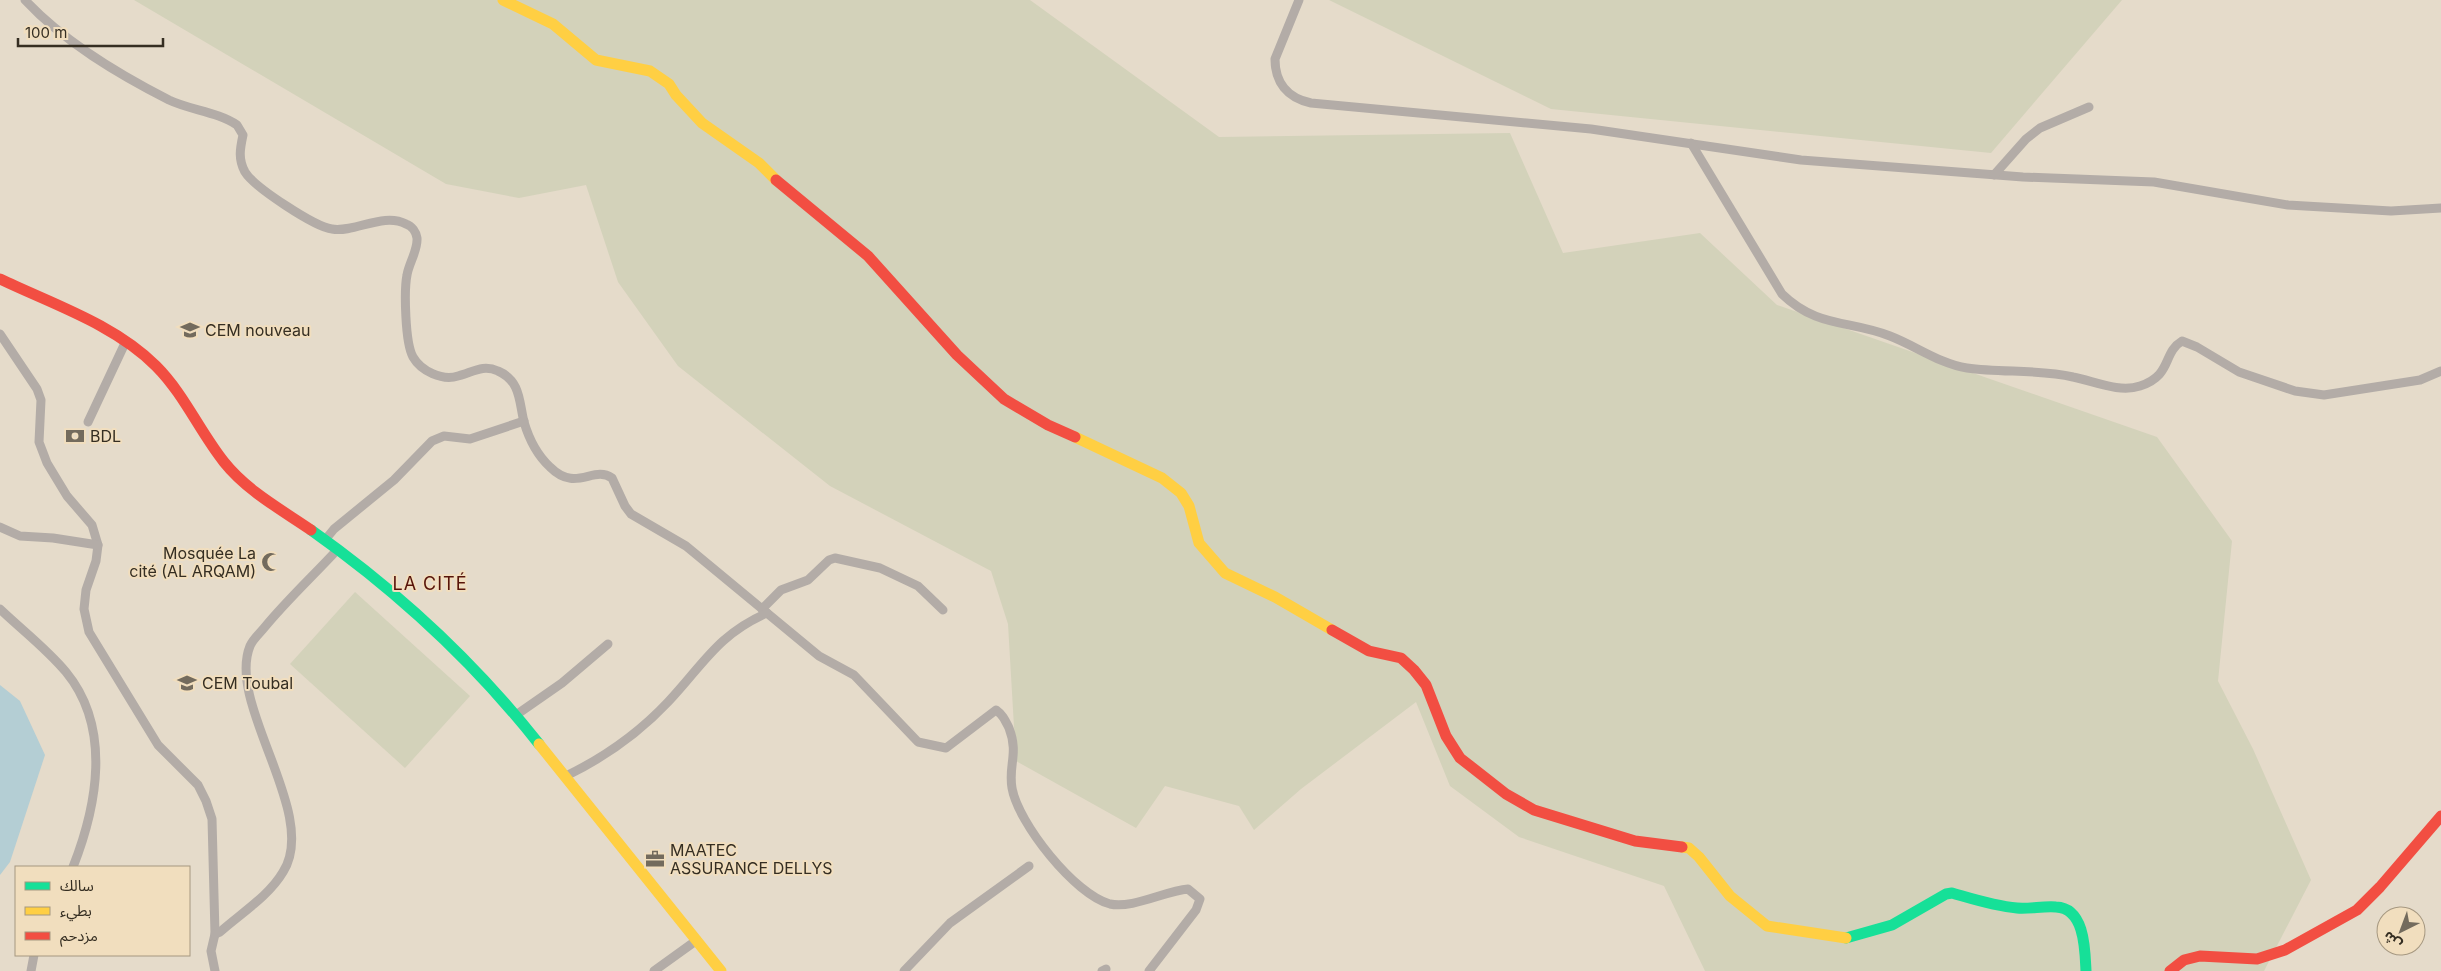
<svg xmlns="http://www.w3.org/2000/svg" width="2441" height="971" viewBox="0 0 2441 971" font-family="Inter,'Noto Sans Arabic',sans-serif">
	<rect width="100%" height="100%" fill="#e5dbca"/>
	<g fill="#d3d2ba">
		<polygon points="134,0 1030,0 1219,137 1510,133 1563,253 1700,233 1777,305 2157,437 2232,541 2218,681 2253,749 2311,880 2264,971 1705,971 1664,886 1519,837 1450,786 1416,702 1301,789 1254,830 1239,806 1165,786 1136,828 1016,761 1008,624 991,571 830,486 678,366 618,282 586,185 519,198 446,184"/>
		<polygon points="1329,0 2122,0 1991,153 1551,109"/>
		<polygon points="355,592 470,696 405,768 290,664"/>
	</g>
	<polygon fill="#b4ced4" points="0,685 20,701 45,755 10,862 0,875"/>
	<g fill="none" stroke-linecap="round" stroke-linejoin="round">
		<g stroke="#b3aca7" stroke-width="9">
			<path d="M25,0C64,42 118,74 169,100C190,110 218,112 237,125L243,135C240,149 238,159 245,172C254,187 315,227 332,229C355,233 383,212 406,224C412,226 416,232 417,238C418,250 409,263 407,275C404,290 405,343 413,357C421,371 442,381 458,376C473,372 483,364 498,371C521,381 519,402 524,422C529,439 537,455 550,467C576,493 593,465 612,478L625,506L631,514L686,546L819,656L854,675L918,742L946,748L996,710C1003,715 1005,720 1009,728C1019,754 1008,765 1012,788C1018,823 1075,895 1110,904C1132,909 1165,891 1188,889L1200,899L1196,910L1149,971"/>
			<path d="M1299,0L1275,59C1275,82 1287,98 1311,103L1591,129L1801,160L2023,177L2154,182L2288,205L2391,211L2441,208"/>
			<path d="M1691,143L1782,294C1817,328 1849,320 1890,336C1916,346 1940,364 1967,368C2002,373 2039,369 2073,377C2094,381 2119,393 2140,386C2173,375 2162,353 2182,341L2197,347L2239,372L2295,391L2324,395L2420,380L2441,371"/>
			<polyline points="1994,175 2026,139 2040,128 2089,107"/>
			<polyline points="0,334 37,389 41,400 39,442 47,463 67,496 92,525 98,545 96,561 86,590 84,609 89,632 158,745 198,785 206,801 212,819 215,934 211,951 215,971"/>
			<polyline points="88,422 126,341"/>
			<polyline points="0,527 20,536 53,538 98,545"/>
			<polyline points="325,540 334,529 394,480 432,441 444,436 470,439 524,421"/>
			<path d="M0,609C22,630 47,649 66,672C112,728 97,806 73,867"/>
			<polyline points="762,609 781,590 808,580 829,560 835,558 880,568 918,586 943,610"/>
			<polyline points="516,715 562,683 608,644"/>
			<path d="M566,776C605,757 638,734 668,702C703,665 717,635 767,613"/>
			<path d="M215,934L220,932C240,914 269,896 283,872C320,814 226,705 250,646C253,639 260,633 264,628C287,600 313,576 337,550"/>
			<polyline points="31,971 34,955"/>
			<polyline points="654,971 697,940"/>
			<polyline points="904,971 950,923 1029,866"/>
			<polyline points="1102,971 1106,969"/>
		</g>
		<g stroke="#16e098" stroke-width="11">
			<path d="M311,530C396,590 475,663 539,744"/>
			<path d="M1846,938L1892,925L1946,894L1952,893C1973,899 1994,906 2017,908C2030,909 2043,906 2056,907C2085,908 2085,950 2086,971"/>
		</g>
		<g stroke="#ffcf43" stroke-width="11">
			<polyline points="503,0 553,24 596,60 650,71 669,84 676,95 702,123 759,163 776,180"/>
			<polyline points="1075,437 1162,478 1181,493 1189,506 1199,543 1225,573 1275,597 1332,630"/>
			<polyline points="539,744 721,971"/>
			<polyline points="1682,847 1689,848 1699,857 1730,896 1767,926 1846,938"/>
		</g>
		<g stroke="#f24e42" stroke-width="11">
			<polyline points="776,180 868,256 957,355 1004,399 1048,425 1075,437"/>
			<path d="M0,279C52,304 114,324 156,366C184,394 200,432 224,462C247,491 282,510 311,530"/>
			<polyline points="1332,630 1369,651 1401,658 1414,670 1426,685 1446,736 1460,758 1506,794 1534,810 1635,841 1682,847"/>
			<polyline points="2170,971 2184,960 2200,956 2257,959 2285,950 2357,910 2380,887 2441,816"/>
		</g>
	</g>
	<defs>
		<g id="school-bare" transform="scale(1.5)"><path d="M0-5L7-2L0 1L-7-2ZM-4 1L0 2.5L4 1V4Q0 6-4 4Z" fill="#736b5d" stroke="#f1debe" stroke-width="2.5" paint-order="stroke"/></g>
		<g id="bank-bare" transform="scale(1.5)"><path d="M-6-4H6V4H-6ZM0-2.3a2.3 2.3 0 1 0 0 4.6a2.3 2.3 0 1 0 0-4.6Z" fill="#736b5d" stroke="#f1debe" stroke-width="2.5" paint-order="stroke"/></g>
		<g id="mosque-bare" transform="scale(1.5)"><path d="M3.5-4.9A6 6 0 1 0 3.5 4.9A5 5 0 1 1 3.5-4.9Z" fill="#736b5d" stroke="#f1debe" stroke-width="2.5" paint-order="stroke"/></g>
		<g id="office-bare" transform="scale(1.5)"><path d="M-6-3h4V-5.5h4V-3h4V5H-6ZM-1-4.5V-3h2v-1.5ZM-6 0V1H6V0Z" fill="#736b5d" stroke="#f1debe" stroke-width="2.5" paint-order="stroke"/></g>
	</defs>
	<g fill-rule="evenodd">
		<use href="#school-bare" x="190" y="330"/>
		<use href="#bank-bare" x="75" y="436"/>
		<use href="#mosque-bare" x="271" y="562"/>
		<use href="#school-bare" x="187" y="683"/>
		<use href="#office-bare" x="655" y="859"/>
	</g>
	<g text-anchor="middle" stroke-width="4" stroke-linejoin="round" paint-order="stroke">
		<g font-size="16" fill="#352e22" stroke="#f1debe" text-anchor="start">
			<text x="205" y="336">CEM nouveau</text>
			<text x="90" y="442">BDL</text>
			<text x="256" y="559" text-anchor="end">Mosquée La<tspan x="256" dy="18">cité (AL ARQAM)</tspan></text>
			<text x="202" y="689">CEM Toubal</text>
			<text x="670" y="856">MAATEC<tspan x="670" dy="18">ASSURANCE DELLYS</tspan></text>
		</g>
		<g font-size="18" letter-spacing="1" fill="#57140a" stroke="#f1debe">
			<text x="430" y="590">LA CITÉ</text>
		</g>
	</g>
	<rect x="15" y="866" width="175" height="90" fill="#f1debe" stroke="#a69880"/>
	<rect x="25" y="882" width="25" height="8" fill="#16e098" stroke="#a69880"/>
	<text x="60" y="891" font-size="15" fill="#352e22">سالك</text>
	<rect x="25" y="907" width="25" height="8" fill="#ffcf43" stroke="#a69880"/>
	<text x="60" y="916" font-size="15" fill="#352e22">بطيء</text>
	<rect x="25" y="932" width="25" height="8" fill="#f24e42" stroke="#a69880"/>
	<text x="60" y="941" font-size="15" fill="#352e22">مزدحم</text>
	<g transform="translate(2401 931) rotate(222)"><circle r="24" fill="#f1debe" stroke="#a69880"/>
	<path d="M0-4L9 19L0 12L-9 19Z" fill="#736b5d"/>
	<text y="-8" font-size="14" font-weight="bold" text-anchor="middle" fill="#352e22">ش</text>
	</g>
	<path d="M18 38v8h145v-8" fill="none" stroke="#352e22" stroke-width="2.5"/>
	<text x="25" y="38" font-size="15" fill="#352e22" stroke="#f1debe" stroke-width="4" paint-order="stroke">100 m</text>
</svg>
